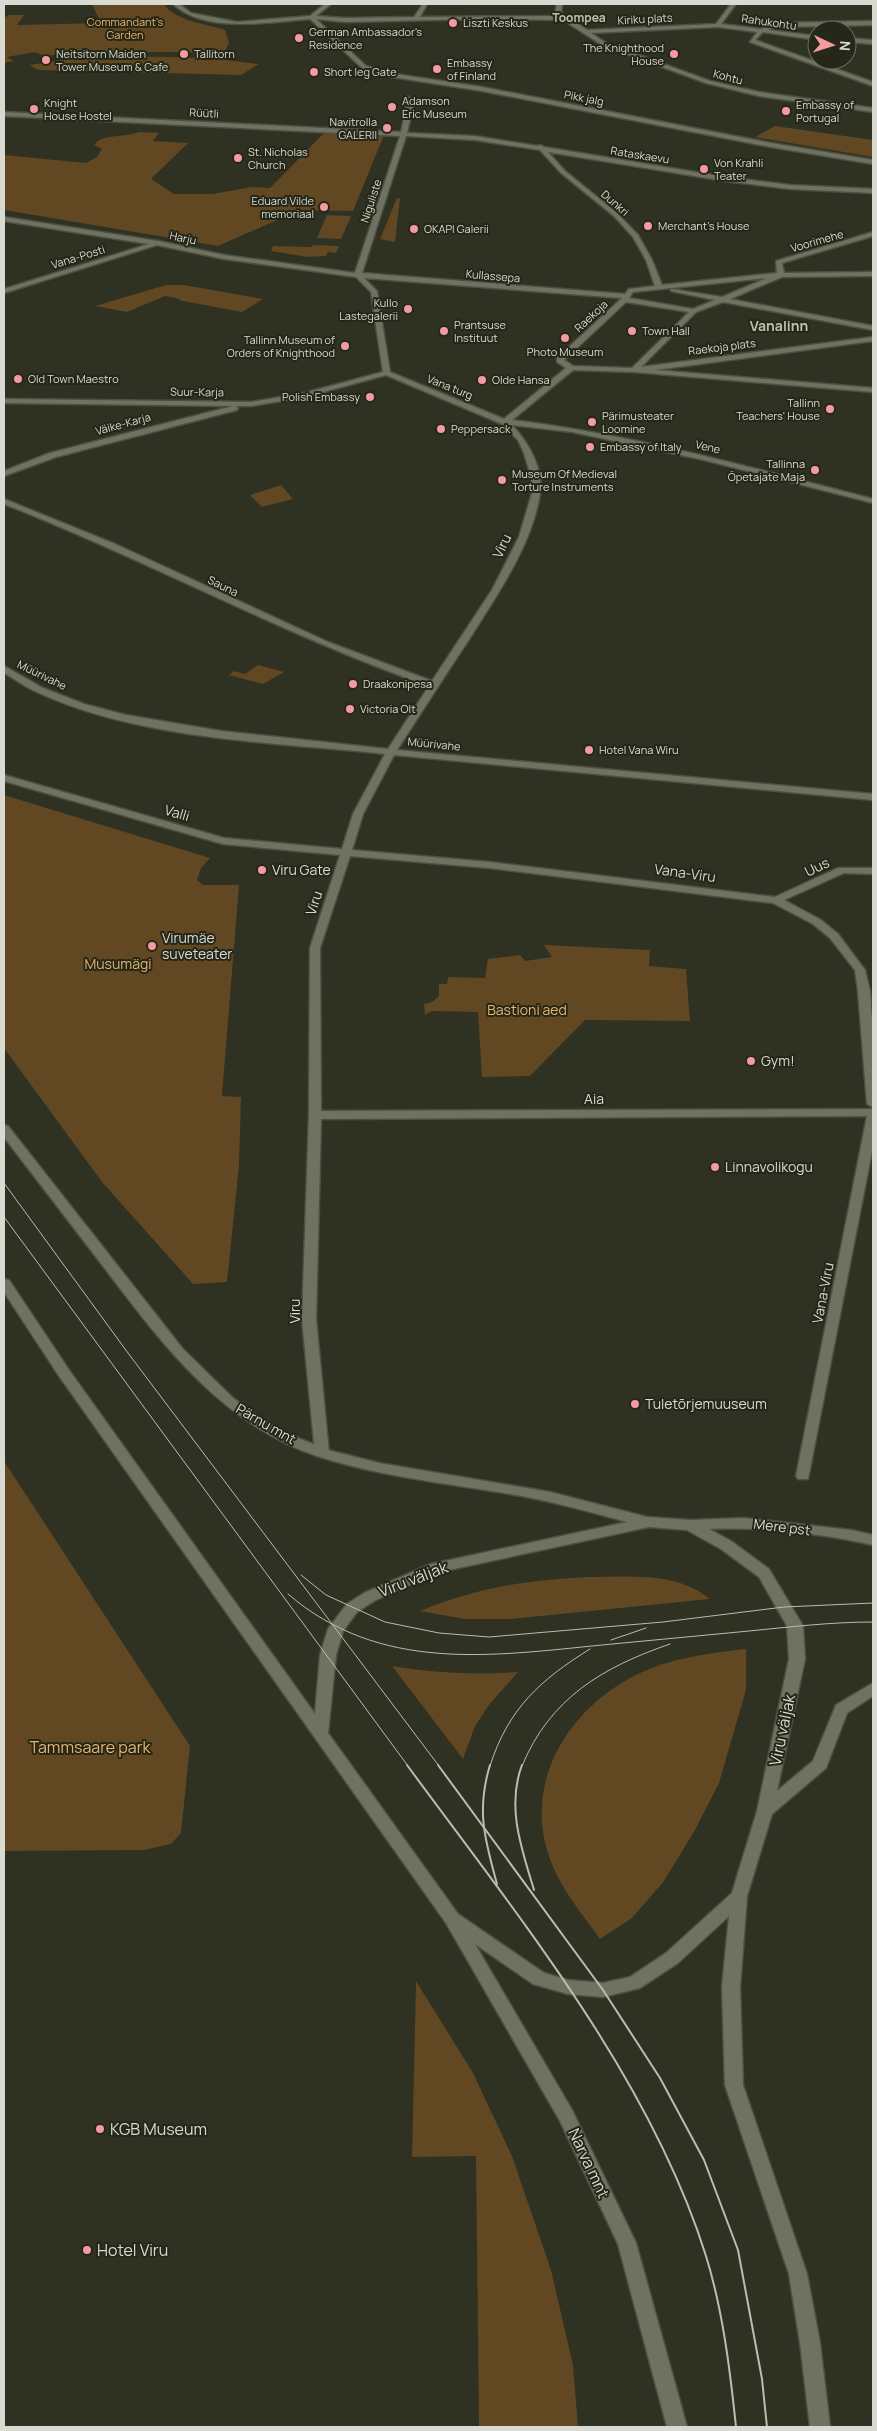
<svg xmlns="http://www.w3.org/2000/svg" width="877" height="2431" viewBox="0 0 877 2431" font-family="Manrope,sans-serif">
	<rect width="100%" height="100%" fill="#2f3122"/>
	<g fill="#614722">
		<path d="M92,4H164C175,21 207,24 225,30L229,43L222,57L189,52H167L73,53L44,56L35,52L7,57L14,61L4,63V18L9,15H24L17,25L101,23Z"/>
		<polygon points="128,56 209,58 259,64 241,75 38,70 29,65 77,58"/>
		<polygon points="775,126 873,140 873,157 755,137"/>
		<path d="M139,132L159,133L153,141L188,143L151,179L174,194H212L252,187L270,188L325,132L384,135L353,211L300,210L218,246L4,210V155L86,163L97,157L102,149L94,145C103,133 124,138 139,132Z"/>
		<polygon points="397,198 400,198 395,242 380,239"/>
		<polygon points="327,215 351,216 341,239 317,238"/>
		<polygon points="313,245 339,246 336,253 328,252 326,256 308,257 271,251 273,246 312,247"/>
		<polygon points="166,285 184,285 263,299 242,312 178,300 180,299 165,296 127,312 95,306"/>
		<polygon points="281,485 293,499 262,507 250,495"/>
		<polygon points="258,665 284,672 263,684 229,675 234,671 245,674"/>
		<polygon points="4,795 210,858 201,868 197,880 203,885 239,885 222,1096 241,1097 239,1166 227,1282 193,1284 102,1182 4,1048"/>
		<polygon points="544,945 650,950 649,966 686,969 690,1021 585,1020 530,1076 482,1077 478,1012 432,1011 425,1015 424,1004 432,1002 439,996 439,984 447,984 448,977 485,978 488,959 520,955 525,961 552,957"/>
		<polygon points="4,1461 190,1746 181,1833 171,1844 144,1850 4,1851"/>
		<path d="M587,1577C627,1577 677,1571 710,1599L511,1619H464L420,1611C478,1587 524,1581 587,1577Z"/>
		<path d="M746,1649V1690L719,1783L695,1830L664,1881L632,1918L600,1939C582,1914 560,1888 550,1859C522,1783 568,1709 636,1675C670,1658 709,1653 746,1649Z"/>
		<path d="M392,1666C435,1673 475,1675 518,1672L489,1705L475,1726L463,1759Z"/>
		<polygon points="416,1981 473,2073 512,2156 551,2270 573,2365 578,2427 479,2427 476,2156 412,2157"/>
	</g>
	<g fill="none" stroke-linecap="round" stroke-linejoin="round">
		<g stroke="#4d4f42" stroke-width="3">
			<g id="street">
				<path d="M173,4H179L191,13L237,22L310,16L325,4H331L316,16L345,18L414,17L423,4H427L420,17L558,16L555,14L557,4H562L561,13L587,30L716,24L731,4H736L721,24L761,29L775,23L873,21V25L776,27L768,30L817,36V40L763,32L755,40L873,82V86L750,42L757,32L718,27L591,33L606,43L710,81L759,92L873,108V112L759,96L706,83L602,45L563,20L481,19L345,22L316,19L366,66L395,74L482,87L771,143L873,160V164L771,147L482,91L392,77L362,68L310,19C270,22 205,34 173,4Z"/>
				<polygon points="847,38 873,40 873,44 847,42"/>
				<path d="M407,96L414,101L407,133L475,136L537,146L540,145L544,147L725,177L790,185L873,189V193L790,189L725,181L548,152L565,171L618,214L638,235L652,260L662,285L777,273L776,261L873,232V236L782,263L784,273L873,272V276L782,277L730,299L873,326V330L723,302L696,312L641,367L873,337V341L655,370L873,388V392L634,372L573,370L512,420C634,435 754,468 873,499V503L704,460L572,432L512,425C528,442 544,469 540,494C531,548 496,596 468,641C444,677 421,713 397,750L873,794V800L394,755L363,814L352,850L489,862L775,897L838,868H873V874L844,873L784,900L821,920L838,934L865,970L870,991L873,1036V1107L867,1104L858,991L855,970L830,938L813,924L773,903L489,868L350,856L320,948L321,1111L873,1109V1146L808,1479H798L796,1476L867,1116L321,1119L316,1319L329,1453L327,1456H317L315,1453L302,1319L309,1115L310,948L340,855L223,844L4,781V775L224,838L342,849L353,814L385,754C274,742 139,740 37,692C25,687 15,679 4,673V666L43,688L84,704L126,715L221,731L388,749L429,686C283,635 148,560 4,504V499L115,544L328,642L432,681L492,590L519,537L532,493L531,477L524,453L518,440L502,424L386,375L305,397L251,406H235L238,408L237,410L56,457L4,476V471L50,453L233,406L4,403V399L251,402L304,393L383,372L371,292L356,277L224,259L157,245L4,293V289L149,244L4,221V217L158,241L224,255L355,273L400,136L4,116V112L401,132L408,101L404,98ZM406,136L475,140L540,150L561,173L614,216L633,237L646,260L655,286L629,289L625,294L362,273ZM364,278L622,298L557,358V362L566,368L504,419L390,372L377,291ZM767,278L722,297L671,289V291L715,300L693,309L629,298L633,292ZM626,302L689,312L632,368L573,366L564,360Z"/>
			</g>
		</g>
		<g stroke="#4d4f42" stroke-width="3">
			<path id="secondary" d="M4,1125L8,1126L183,1349L233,1398L262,1419L293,1436L328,1450L379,1463L550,1492L647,1517L690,1520L744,1518L851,1530L873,1535V1545C820,1533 763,1527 709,1529L731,1541L769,1569L803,1626L805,1659L777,1791L813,1761L836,1705L873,1683V1696L847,1713L826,1768L772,1814L747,1896L740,1987L743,2085L807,2274L820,2343L830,2427H810L800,2343L789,2274L725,2085L722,1987L729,1916L678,1963L640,1988L603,1997L568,1994L533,1984L475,1944L572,2110L636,2243L687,2427H667L618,2244L560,2121L446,1923L59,1376L4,1292V1279L9,1280L69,1370L315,1714L320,1655L328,1629L347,1604L364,1593L431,1564L627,1522C592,1512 557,1503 522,1496C454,1484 386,1478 320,1457C223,1426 162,1344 103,1266C70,1223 37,1180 4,1137ZM649,1527L687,1530L721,1549L759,1577L787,1626L789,1659L757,1811L732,1893L666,1953L630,1977L603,1983L568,1980L544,1973L458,1914L328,1733L336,1655L343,1631L357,1612L374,1601L435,1573Z"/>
		</g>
		<use href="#street" fill="#707261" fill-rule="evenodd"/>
		<use href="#secondary" fill="#707261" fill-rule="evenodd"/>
		<g stroke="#bbbcb2" stroke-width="1">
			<polyline points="4,1183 128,1353 439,1766"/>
			<polyline points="4,1217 408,1766"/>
			<polyline points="301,1575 326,1595 385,1622 439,1633 489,1637 663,1622 784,1607 873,1603"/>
			<path d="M288,1594C380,1673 491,1656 602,1645C651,1640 700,1636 749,1631C790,1627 831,1622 873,1622"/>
			<polyline points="611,1640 646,1628"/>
			<path d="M490,1766C508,1709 540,1680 590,1649"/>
			<path d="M522,1766C550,1698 603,1667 670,1644"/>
		</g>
		<g stroke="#bbbcb2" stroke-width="2">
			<path d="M407,1765C517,1915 650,2077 706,2256C723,2311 730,2370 736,2427"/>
			<polyline points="438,1765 603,1990 660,2078 704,2160 738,2250 762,2379 767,2427"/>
			<path d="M490,1765C476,1811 485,1840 497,1884"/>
			<path d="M522,1765C506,1807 522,1850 534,1890"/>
		</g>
	</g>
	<g fill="#f49aa1" stroke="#252718" stroke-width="2">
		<circle cx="453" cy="23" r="5"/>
		<circle cx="299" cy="38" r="5"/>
		<circle cx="184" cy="54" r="5"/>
		<circle cx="674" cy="54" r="5"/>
		<circle cx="46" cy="60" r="5"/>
		<circle cx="437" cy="69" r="5"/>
		<circle cx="314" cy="72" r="5"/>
		<circle cx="392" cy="107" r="5"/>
		<circle cx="34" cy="109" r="5"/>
		<circle cx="786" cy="111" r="5"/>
		<circle cx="387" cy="128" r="5"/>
		<circle cx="238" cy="158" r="5"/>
		<circle cx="704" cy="169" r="5"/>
		<circle cx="324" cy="207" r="5"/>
		<circle cx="648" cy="226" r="5"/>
		<circle cx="414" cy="229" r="5"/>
		<circle cx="408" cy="309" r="5"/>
		<circle cx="444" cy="331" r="5"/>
		<circle cx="632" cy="331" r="5"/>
		<circle cx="565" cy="338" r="5"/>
		<circle cx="345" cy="346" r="5"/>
		<circle cx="18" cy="379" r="5"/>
		<circle cx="482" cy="380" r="5"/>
		<circle cx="370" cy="397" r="5"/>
		<circle cx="830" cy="409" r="5"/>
		<circle cx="592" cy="422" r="5"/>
		<circle cx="441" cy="429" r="5"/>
		<circle cx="590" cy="447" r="5"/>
		<circle cx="815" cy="470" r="5"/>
		<circle cx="502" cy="480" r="5"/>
		<circle cx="353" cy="684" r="5"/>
		<circle cx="350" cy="709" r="5"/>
		<circle cx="589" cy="750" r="5"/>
		<circle cx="262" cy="870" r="5"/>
		<circle cx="152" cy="946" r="5"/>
		<circle cx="751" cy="1061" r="5"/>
		<circle cx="715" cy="1167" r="5"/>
		<circle cx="635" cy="1404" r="5"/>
		<circle cx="100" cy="2129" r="5"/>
		<circle cx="87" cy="2250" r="5"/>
	</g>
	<g text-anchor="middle" stroke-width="4" stroke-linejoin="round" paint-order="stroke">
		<g font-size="11" fill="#d9dad1" stroke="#252718">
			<text transform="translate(645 19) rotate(-3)" y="4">Kiriku plats</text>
			<text transform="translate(769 22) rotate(8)" y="4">Rahukohtu</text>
			<text transform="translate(728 77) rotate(15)" y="4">Kohtu</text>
			<text transform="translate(584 98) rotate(11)" y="4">Pikk jalg</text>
			<text transform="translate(204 113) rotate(3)" y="4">Rüütli</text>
			<text transform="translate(640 155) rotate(9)" y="4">Rataskaevu</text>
			<text transform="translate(371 201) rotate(-72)" y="4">Niguliste</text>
			<text transform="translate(615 203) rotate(41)" y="4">Dunkri</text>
			<text transform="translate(183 238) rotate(12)" y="4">Harju</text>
			<text transform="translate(817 241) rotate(-16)" y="4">Voorimehe</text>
			<text transform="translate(78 257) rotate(-17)" y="4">Vana-Posti</text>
			<text transform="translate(493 276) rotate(5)" y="4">Kullassepa</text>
			<text transform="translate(591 316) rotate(-43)" y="4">Raekoja</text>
			<text transform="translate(722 347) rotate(-7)" y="4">Raekoja plats</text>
			<text transform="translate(450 387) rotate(22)" y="4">Vana turg</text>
			<text transform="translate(197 392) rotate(1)" y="4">Suur-Karja</text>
			<text transform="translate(123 424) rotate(-15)" y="4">Väike-Karja</text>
			<text transform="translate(708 447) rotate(13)" y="4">Vene</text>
			<text transform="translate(223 586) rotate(26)" y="4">Sauna</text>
			<text transform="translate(42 675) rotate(26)" y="4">Müürivahe</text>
			<text transform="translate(434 744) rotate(6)" y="4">Müürivahe</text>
		</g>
		<g font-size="11" fill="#e9b56d" stroke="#252718">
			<text x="125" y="26">Commandant's<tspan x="125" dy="13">Garden</tspan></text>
		</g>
		<g font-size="11" fill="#d9dad1" stroke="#252718" text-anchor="start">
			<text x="463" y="27">Liszti Keskus</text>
			<text x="309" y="36">German Ambassador's<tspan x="309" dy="13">Residence</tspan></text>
			<text x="664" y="52" text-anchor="end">The Knighthood<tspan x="664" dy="13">House</tspan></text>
			<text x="56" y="58">Neitsitorn Maiden<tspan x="56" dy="13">Tower Museum &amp; Cafe</tspan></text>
			<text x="194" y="58">Tallitorn</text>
			<text x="447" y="67">Embassy<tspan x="447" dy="13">of Finland</tspan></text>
			<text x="324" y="76">Short leg Gate</text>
			<text x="402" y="105">Adamson<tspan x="402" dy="13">Eric Museum</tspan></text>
			<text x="44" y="107">Knight<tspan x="44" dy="13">House Hostel</tspan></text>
			<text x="796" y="109">Embassy of<tspan x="796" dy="13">Portugal</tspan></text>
			<text x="377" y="126" text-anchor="end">Navitrolla<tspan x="377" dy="13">GALERII</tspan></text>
			<text x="248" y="156">St. Nicholas<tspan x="248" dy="13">Church</tspan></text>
			<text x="714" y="167">Von Krahli<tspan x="714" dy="13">Teater</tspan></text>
			<text x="314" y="205" text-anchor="end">Eduard Vilde<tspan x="314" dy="13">memoriaal</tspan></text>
			<text x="658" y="230">Merchant's House</text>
			<text x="424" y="233">OKAPI Galerii</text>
			<text x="398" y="307" text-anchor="end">Kullo<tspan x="398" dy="13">Lastegalerii</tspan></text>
			<text x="454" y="329">Prantsuse<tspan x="454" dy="13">Instituut</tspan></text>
			<text x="642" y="335">Town Hall</text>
			<text x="335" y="344" text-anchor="end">Tallinn Museum of<tspan x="335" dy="13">Orders of Knighthood</tspan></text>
			<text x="565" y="356" text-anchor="middle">Photo Museum</text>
			<text x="28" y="383">Old Town Maestro</text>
			<text x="492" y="384">Olde Hansa</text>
			<text x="360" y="401" text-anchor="end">Polish Embassy</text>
			<text x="820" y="407" text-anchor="end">Tallinn<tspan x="820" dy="13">Teachers' House</tspan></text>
			<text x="602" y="420">Pärimusteater<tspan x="602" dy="13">Loomine</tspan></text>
			<text x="451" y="433">Peppersack</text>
			<text x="600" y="451">Embassy of Italy</text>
			<text x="805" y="468" text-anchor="end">Tallinna<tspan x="805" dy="13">Õpetajate Maja</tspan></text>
			<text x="512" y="478">Museum Of Medieval<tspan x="512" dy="13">Torture Instruments</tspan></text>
			<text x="363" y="688">Draakonipesa</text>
			<text x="360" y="713">Victoria Olt</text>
			<text x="599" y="754">Hotel Vana Wiru</text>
		</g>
		<g font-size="12" font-weight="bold" fill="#bec1ae" stroke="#252718">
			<text x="579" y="22">Toompea</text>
		</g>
		<g font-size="14" font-weight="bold" fill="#bec1ae" stroke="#252718">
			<text x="779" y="331">Vanalinn</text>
		</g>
		<g font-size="14" fill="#d9dad1" stroke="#252718">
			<text transform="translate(502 546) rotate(-65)" y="5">Viru</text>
			<text transform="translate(177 813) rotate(16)" y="5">Valli</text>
			<text transform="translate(817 867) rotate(-26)" y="5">Uus</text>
			<text transform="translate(685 873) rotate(8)" y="5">Vana-Viru</text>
			<text transform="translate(314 903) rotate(-72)" y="5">Viru</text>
			<text x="594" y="1104">Aia</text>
			<text transform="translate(823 1293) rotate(-79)" y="5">Vana-Viru</text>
			<text transform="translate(295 1311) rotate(-90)" y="5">Viru</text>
			<text transform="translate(266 1424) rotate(30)" y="5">Pärnu mnt</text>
			<text transform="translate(782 1527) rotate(7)" y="5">Mere pst</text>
		</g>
		<g font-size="14" fill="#d9dad1" stroke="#252718" text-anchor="start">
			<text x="272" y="875">Viru Gate</text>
			<text x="162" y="943">Virumäe<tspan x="162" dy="16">suveteater</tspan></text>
			<text x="761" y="1066">Gym!</text>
			<text x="725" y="1172">Linnavolikogu</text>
			<text x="645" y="1409">Tuletõrjemuuseum</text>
		</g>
		<g font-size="14" fill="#e9b56d" stroke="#252718">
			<text x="118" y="969">Musumägi</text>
			<text x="527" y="1015">Bastioni aed</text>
		</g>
		<g font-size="16" fill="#d9dad1" stroke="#252718">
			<text transform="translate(413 1579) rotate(-21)" y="6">Viru väljak</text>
			<text transform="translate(782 1730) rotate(-78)" y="6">Viru väljak</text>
			<text transform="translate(589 2163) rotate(65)" y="6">Narva mnt</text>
		</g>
		<g font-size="16" fill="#e9b56d" stroke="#252718">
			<text x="90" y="1753">Tammsaare park</text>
		</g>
		<g font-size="16" fill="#d9dad1" stroke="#252718" text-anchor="start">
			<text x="110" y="2135">KGB Museum</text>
			<text x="97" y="2256">Hotel Viru</text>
		</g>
	</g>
	<rect width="877" height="2431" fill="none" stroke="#d9dad1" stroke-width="10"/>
	<g transform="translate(832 45) rotate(94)"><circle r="24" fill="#252718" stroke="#6d6f62"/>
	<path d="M0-4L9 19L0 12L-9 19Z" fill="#f49aa1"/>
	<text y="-8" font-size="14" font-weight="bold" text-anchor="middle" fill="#d9dad1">N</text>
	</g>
</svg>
